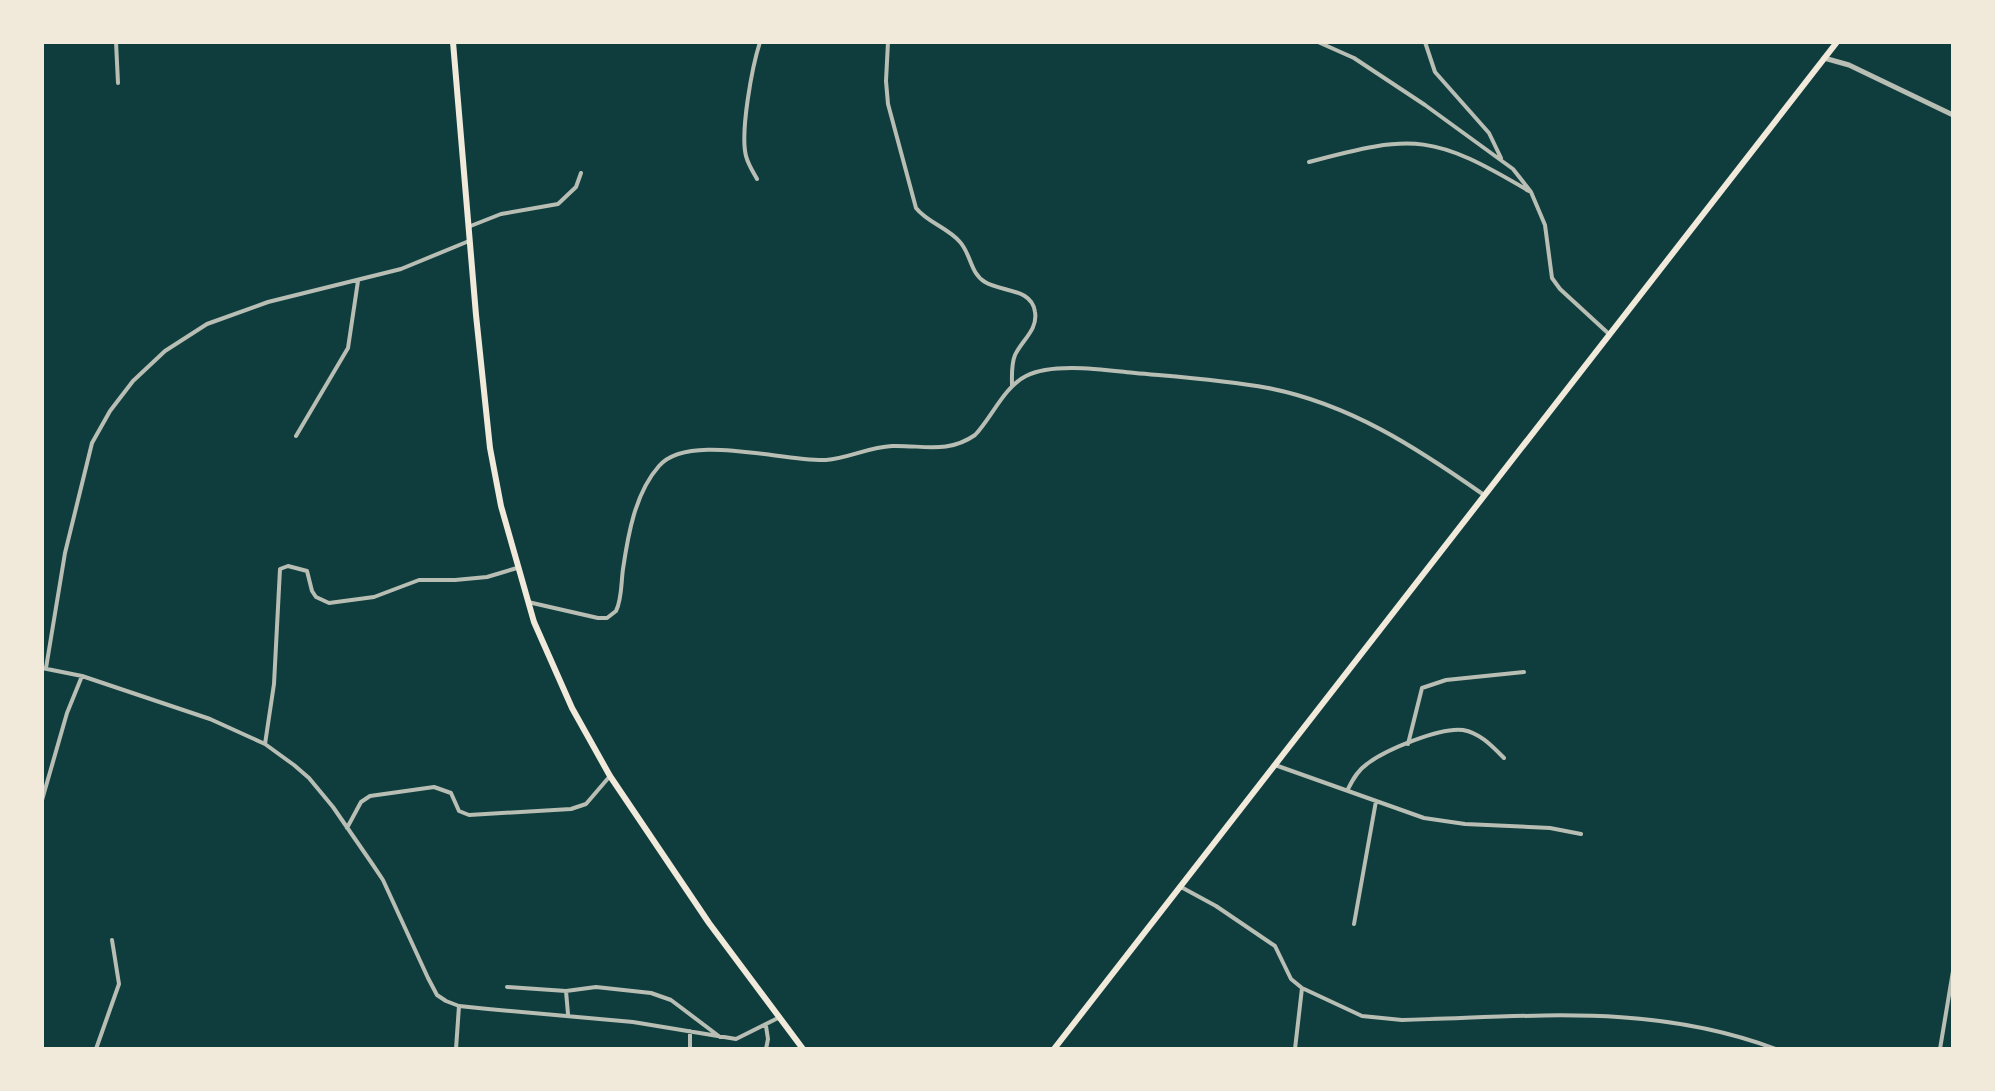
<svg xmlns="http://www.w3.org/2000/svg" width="1995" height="1091" font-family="Helvetica,sans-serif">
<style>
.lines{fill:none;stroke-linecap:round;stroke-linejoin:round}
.minor{stroke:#b8beb3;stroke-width:4}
.tertiary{stroke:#b8beb3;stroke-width:5}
.primary{stroke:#f1e9da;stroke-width:6}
.trunk{stroke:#f1e9da;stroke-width:6}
</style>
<rect width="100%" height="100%" fill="#0f3d3e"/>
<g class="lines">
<path class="minor" d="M116,42L118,83
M888,42L886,81L888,104L916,208C928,223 947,227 960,242C971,254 970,273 985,282C1001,292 1032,288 1035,312C1038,330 1022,340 1015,355C1011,365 1012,375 1012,386
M1318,42L1354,58L1425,105L1513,169L1531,192L1545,225L1552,278L1560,289L1609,334
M1425,42L1435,72L1489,133L1501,158
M1309,162C1416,133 1434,135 1529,191
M757,179C753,172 748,164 746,156C740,132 752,67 760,42
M468,227L501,214L558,204L576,187L581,173
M296,436L348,348L358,281
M528,602L598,618H607L616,611C622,599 621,583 623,569C628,535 635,493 659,466C688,432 784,462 826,460C849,458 869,447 892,446C923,445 948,454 975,435C992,417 1004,387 1026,376C1053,362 1105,370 1135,373C1179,377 1224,380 1268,388C1350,404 1417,448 1484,495
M42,668L82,676L210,719L265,744L294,765L309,778L333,807L373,865L383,880L428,978L437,995L446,1001L459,1006L488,1009L633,1022L736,1039L780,1017
M46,668L65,553L92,443L110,411L133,381L165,351L207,324L268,302L401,269L469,241
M265,744L274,684L280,569L288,566L307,571L312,591L316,597L329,603L374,597L419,580H455L487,577L517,568
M1408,744L1422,688L1446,680L1524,672
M1275,765L1424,818L1465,824L1550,828L1581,834
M1348,789C1353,779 1358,770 1367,764C1385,750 1440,727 1463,730C1480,733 1492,746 1504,758
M42,800L67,713L82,676
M347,828L361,802L370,796L434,787L451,793L459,811L469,815L571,809L586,804L610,776
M1181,887L1216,906L1275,946L1291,979L1302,988L1362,1016L1402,1020C1532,1017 1650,1002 1776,1049
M1354,924L1376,801
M507,987L566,991L596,987L651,993L671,1000L720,1037
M566,991L568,1014
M96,1049L119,984L112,940
M456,1049L459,1006
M690,1049V1031
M766,1049L768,1039L766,1026
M1295,1049L1302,988
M1940,1049L1953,971"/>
<path class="tertiary" d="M1824,58L1849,65L1953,115"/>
<path class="primary" d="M453,42L476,315L490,448L501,506L534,622L572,708L610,776L709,923L803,1049"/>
<path class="trunk" d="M1054,1049L1837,42"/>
</g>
<rect width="1995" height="1091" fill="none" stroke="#f1e9da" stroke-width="88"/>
</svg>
